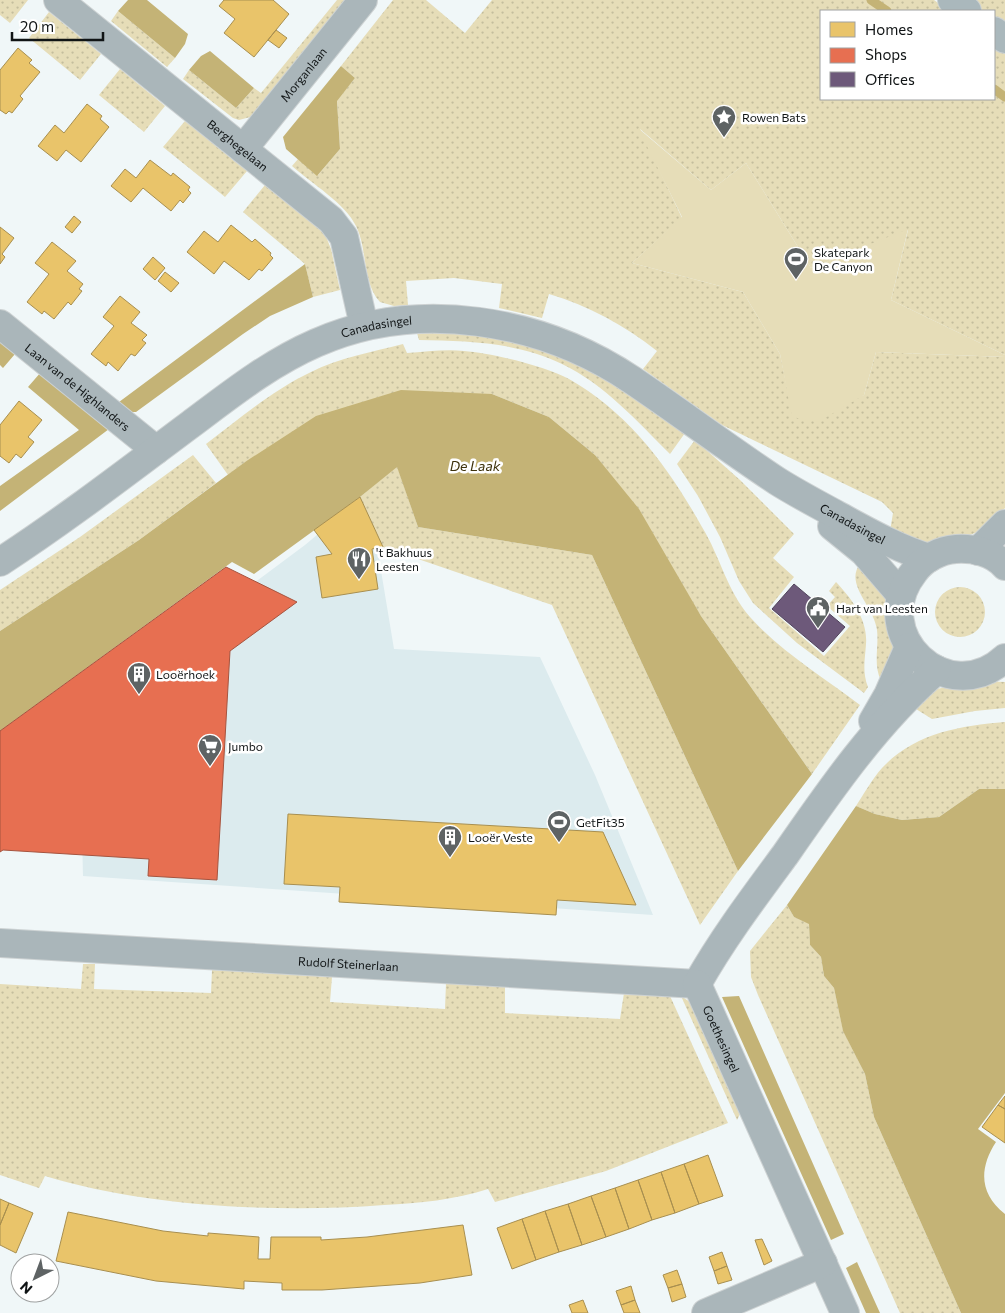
<svg xmlns="http://www.w3.org/2000/svg" width="1005" height="1313" font-family="Commissioner,sans-serif">
<style>
.built{fill:#dcebee}
.grass{fill:url(#grass-dots)}
.pitch{fill:#e6ddb8}
.water{fill:#c4b376}
.homes{fill:#e9c46a;stroke:#a88f50}
.shops{fill:#e76f51;stroke:#a6543f}
.offices{fill:#6d597a;stroke:#51445c}
.lines{fill:none;stroke-linecap:round;stroke-linejoin:round}
.stream{stroke:#c4b376;stroke-width:9}
.street-casing{stroke:#cdd2d3;stroke-width:30}
.primary-casing{stroke:#cdd2d3;stroke-width:30}
.street{stroke:#aab6ba;stroke-width:28}
.primary{stroke:#aab8bc;stroke-width:28}
.labels{text-anchor:middle;dominant-baseline:central;stroke-width:5;stroke-linejoin:round;paint-order:stroke}
.street-label{font-size:12px;fill:#101415;stroke:#fff}
.poi-label{font-size:12px;fill:#101415;stroke:#fff;text-anchor:start}
.water-label{font-size:14px;font-style:italic;fill:#3e320c;stroke:#fff}
</style>
<defs>
<pattern id="grass-dots" width="8" height="8" patternUnits="userSpaceOnUse" patternTransform="scale(1.25)"><rect width="8" height="8" fill="#e6ddb8"/><path d="M2 2h.1M6 6h.1" fill="none" stroke="#c4bd9d" stroke-width="1.8" stroke-linecap="round"/></pattern>
</defs>
<rect width="100%" height="100%" fill="#f0f7f8"/>
<path class="built" d="M368,492L394,649L540,657L595,775L653,915L83,876L80,754L250,586L305,545Z"/>
<path class="grass" d="M0,0H28L10,23L0,15Z
M337,0H347L254,116L239,120L233,118L183,79L189,70L236,108L254,88L261,93Z
M393,0H426L465,33L492,0H934L949,11H821V99H994V44L1005,52V355L891,300L908,230L811,268L746,163L711,190L640,129L682,218L632,263L743,292L780,354L793,417L864,395L876,352L1005,357V508L988,528L954,541L919,544L890,531L893,513L882,502L722,425L643,369L657,351C624,325 589,306 549,294L542,318L499,308L502,284L454,278L406,281L408,305L394,306L380,302C362,283 368,250 356,226C346,204 311,183 292,166L298,159L318,175L340,149L337,100L355,78L341,66Z
M968,0H1005V27L994,19V11H984Z
M118,11L175,58L167,67L111,21Z
M49,12L101,54L80,80L29,38Z
M120,69L165,106L144,132L99,95Z
M185,121L247,171L225,197L163,147Z
M265,185L325,234L331,249L340,290L313,297L305,264L243,212Z
M455,332L520,339L602,375L685,433L670,454C637,421 604,384 562,364C517,342 467,341 419,340L417,333Z
M403,344L407,353C425,352 445,349 464,351C491,353 546,366 569,379C629,413 669,468 702,527C720,556 727,591 750,617C779,650 824,678 860,705L812,774L701,616L595,455L549,417L492,394L245,462L228,475L206,444C239,419 273,390 311,372C339,358 372,352 403,344Z
M695,440L740,480L794,534L773,558L794,577L769,608L824,656L850,626L827,606L835,597L829,591L836,582C852,599 868,620 866,644C865,659 862,672 868,687L864,693L797,643L753,603L739,581L720,537L698,496L677,464Z
M193,455L216,483L139,540L0,631V590L80,537Z
M397,466L418,527L592,555L738,871L700,925L552,605L383,547L360,497Z
M861,563L889,601L894,646L891,664L881,680C873,665 879,647 877,630C874,606 843,583 861,563Z
M935 612a25 25 0 1 1 50 0a25 25 0 1 1-50 0Z
M982,681L1005,682V708L975,711L932,719L916,709L936,689Z
M1005,722V789H979L939,817L902,820L875,814L856,806C864,794 872,779 882,768C915,733 959,726 1005,722Z
M787,905L794,917L809,923L810,945L821,957L824,976L834,988L843,1030L865,1074L874,1117L961,1313H900L758,995L751,977L750,951Z
M83,964H95L94,989L211,993L212,970L332,977L330,1002L445,1009L446,983L505,985V1013L620,1019L624,993L670,996L728,1123L606,1171L495,1202L488,1189C455,1200 419,1203 384,1205C278,1213 146,1207 45,1176L39,1188L0,1175V984L81,989Z
M681,996L696,1006L742,1110L737,1120Z"/>
<path class="pitch" d="M638,128L711,190L746,163L811,268L908,229L891,300L1005,355V357L876,352L864,395L818,422L792,417L780,354L743,292L632,263L682,217Z"/>
<path class="water" d="M128,0H147L188,34L185,44L175,58L118,11Z
M210,51L254,88L236,108L189,70L201,56Z
M341,66L355,78L337,101L340,149L317,176L286,149L283,137Z
M305,264L313,297L270,316L243,334L136,412H131L119,402Z
M0,342L15,354L3,368L0,365Z
M41,372L109,429L0,511V486L79,430L28,387Z
M401,390L492,394L549,417L595,455L639,509L701,616L812,774L738,871L592,555L418,527L397,467L360,497L254,574L232,562L0,731V631L139,540L245,462L316,416Z
M979,789H1005V1093L978,1129L996,1142C979,1168 979,1194 1005,1214V1313H961L874,1117L865,1074L843,1031L834,988L824,976L821,957L810,945L809,924L794,917L787,905L856,806L875,814L902,820L939,817Z
M739,996L844,1234L831,1240L722,997Z
M857,1262L880,1313H866L846,1268Z"/>
<path class="homes" d="M224,0H273L289,14L254,57L224,33L235,19L219,6Z
M276,30L287,38L279,48L268,40Z
M18,48L32,60L29,63L40,72L20,96L23,99L12,113L9,111L6,114L0,110V70Z
M87,104L102,116L100,119L109,127L81,162L66,150L57,161L38,146L55,125L64,133Z
M150,160L171,176L173,173L190,187L188,190L191,193L183,203L180,200L171,211L143,188L131,202L111,186L125,169L136,178Z
M74,216L81,222L72,233L65,227Z
M231,225L252,242L255,239L271,253L270,255L273,258L262,271L259,269L249,280L224,261L214,274L187,252L204,231L218,242Z
M0,227L14,238L2,254L5,257L0,264Z
M52,242L76,261L67,271L83,284L79,289L82,291L71,305L68,302L54,319L44,311L42,314L27,302L49,274L35,263Z
M153,257L165,268L155,280L143,269Z
M165,272L179,283L171,292L158,281Z
M120,296L140,312L131,323L147,335L142,340L146,343L135,356L131,354L118,371L108,362L106,366L91,354L114,326L103,317Z
M19,401L42,420L28,437L34,442L21,458L16,454L9,463L0,456V425Z
M360,497L383,547L372,549L378,589L322,598L316,557L332,554L314,530Z
M288,814L603,832L636,905L557,900L556,915L339,902L340,887L284,884Z
M1005,1096V1109L998,1105Z
M998,1105L1005,1109V1143L982,1127Z
M708,1155L723,1196L699,1204L684,1164Z
M684,1164L699,1204L675,1213L661,1172Z
M661,1172L675,1213L652,1220L638,1180Z
M638,1180L652,1220L629,1229L615,1188Z
M615,1188L629,1229L606,1237L591,1196Z
M591,1196L606,1237L582,1245L568,1204Z
M0,1199L9,1203L0,1225Z
M9,1203L33,1213L16,1253L0,1245V1225Z
M568,1204L582,1245L559,1252L545,1211Z
M545,1211L559,1252L536,1260L522,1219Z
M68,1212L163,1231L208,1236V1233L259,1237L258,1259H270L271,1237H321V1240L367,1237L463,1225L472,1275L420,1283L322,1290H282V1283L244,1281V1289L156,1281L56,1261Z
M522,1219L536,1260L512,1269L497,1228Z
M762,1239L772,1261L764,1265L755,1240Z
M722,1252L727,1266L714,1271L709,1257Z
M727,1266L732,1280L718,1284L714,1271Z
M677,1270L682,1284L668,1288L663,1275Z
M682,1284L686,1297L672,1302L668,1288Z
M631,1286L635,1300L621,1305L616,1291Z
M583,1300L588,1313H572L569,1305Z
M635,1300L640,1313H624L621,1305Z"/>
<path class="shops" d="M226,567L297,602L230,651L217,880L148,876L149,859L3,850L0,852V731Z"/>
<path class="offices" d="M794,584L845,627L823,652L772,609Z"/>
<g class="lines">
<path class="stream" d="M871,0L887,11
M994,89L1005,97"/>
<g class="street-casing">
<g id="street">
<path id="s1" d="M58,0L331,220L344,237L364,326"/>
<path id="s2" d="M243,149L363,0"/>
<path id="s3" d="M0,324L156,450"/>
<path d="M832,526L864,552L901,595"/>
<path d="M978,551L1005,524"/>
<path id="s4" d="M0,562C66,519 128,471 191,424C231,394 270,363 316,343C418,298 541,319 632,380C681,413 727,448 777,481C796,493 817,504 837,515C867,531 896,548 929,558"/>
<path d="M1005,566C993,552 973,548 956,549C940,550 923,559 914,572C865,634 948,711 1005,658"/>
<path d="M873,721L888,695L909,647"/>
<path id="s5" d="M0,943L697,984"/>
<path d="M697,984C723,938 754,897 785,855C830,790 877,722 937,670"/>
<path id="s6" d="M697,984L845,1313"/>
<path d="M706,1313L823,1263"/>
</g>
</g>
<g class="primary-casing">
<path id="primary" d="M952,0L967,11
M994,31L1005,39"/>
</g>
<use href="#street" class="street"/>
<use href="#primary" class="primary"/>
</g>
<defs>
<g id="sight-pin" transform="scale(1.25)"><path d="M0 17L-7.5 6A9.5 9.5 0 1 1 7.5 6Z" fill="#5e6364" stroke="#fff"/><path d="M0-6L1.8-2.2L6-1.7L2.9 1.2L3.7 5.4L0 3.3L-3.7 5.4L-2.9 1.2L-6-1.7L-1.8-2.2Z" fill="#fff"/></g>
<g id="stadium-pin" transform="scale(1.25)"><path d="M0 17L-7.5 6A9.5 9.5 0 1 1 7.5 6Z" fill="#5e6364" stroke="#fff"/><path d="M0-5a6.5 5 0 1 0 0 10a6.5 5 0 1 0 0-10ZM-3.5-1.8h7v3.6h-7Z" fill="#fff"/></g>
<g id="restaurant-pin" transform="scale(1.25)"><path d="M0 17L-7.5 6A9.5 9.5 0 1 1 7.5 6Z" fill="#5e6364" stroke="#fff"/><path d="M-5-6h1v4h1v-4h1v4h1v-4h1v5L-1.5 .5V6h-2V.5L-5-1ZM5-6V6H3V1.5H1.5Q1.5-4 5-6Z" fill="#fff"/></g>
<g id="civic-pin" transform="scale(1.25)"><path d="M0 17L-7.5 6A9.5 9.5 0 1 1 7.5 6Z" fill="#5e6364" stroke="#fff"/><path d="M-.6-6.5H3V-4.5H.6V-3L4-1V1h2V6H-6V1h2V-1L-.6-3ZM-1.2 2.5V6h2.4V2.5Z" fill="#fff"/></g>
<g id="building-pin" transform="scale(1.25)"><path d="M0 17L-7.5 6A9.5 9.5 0 1 1 7.5 6Z" fill="#5e6364" stroke="#fff"/><path d="M-4-6H4V6H1V3H-1V6H-4ZM-2.5-4.3h1.7v1.8h-1.7ZM.8-4.3h1.7v1.8H.8ZM-2.5-1h1.7V.8h-1.7ZM.8-1h1.7V.8H.8Z" fill="#fff"/></g>
<g id="supermarket-pin" transform="scale(1.25)"><path d="M0 17L-7.5 6A9.5 9.5 0 1 1 7.5 6Z" fill="#5e6364" stroke="#fff"/><path d="M-6-5.5h2.5l.6 2H6L4.5 2H-2.5L-4.4-4H-6ZM-1.5 3.2a1.3 1.3 0 1 0 .1 0ZM3 3.2a1.3 1.3 0 1 0 .1 0Z" fill="#fff"/></g>
</defs>
<g fill-rule="evenodd">
<use href="#sight-pin" x="724" y="117"/>
<use href="#stadium-pin" x="796" y="259"/>
<use href="#restaurant-pin" x="359" y="559"/>
<use href="#civic-pin" x="818" y="608"/>
<use href="#building-pin" x="139" y="674"/>
<use href="#supermarket-pin" x="210" y="746"/>
<use href="#stadium-pin" x="559" y="822"/>
<use href="#building-pin" x="450" y="837"/>
</g>
<g class="labels">
<g class="street-label">
<text stroke="none"><textPath href="#s2" startOffset="96">Morganlaan</textPath></text>
<text stroke="none"><textPath href="#s1" startOffset="231">Berghegelaan</textPath></text>
<text stroke="none"><textPath href="#s4" startOffset="448">Canadasingel</textPath></text>
<text stroke="none"><textPath href="#s3" startOffset="100">Laan van de Highlanders</textPath></text>
<text stroke="none"><textPath href="#s4" startOffset="980">Canadasingel</textPath></text>
<text stroke="none"><textPath href="#s5" startOffset="349">Rudolf Steinerlaan</textPath></text>
<text stroke="none"><textPath href="#s6" startOffset="60">Goethesingel</textPath></text>
</g>
<g class="poi-label">
<text x="742" y="117">Rowen Bats</text>
<text x="814" y="252">Skatepark<tspan x="814" dy="14">De Canyon</tspan></text>
<text x="376" y="552">'t Bakhuus<tspan x="376" dy="14">Leesten</tspan></text>
<text x="836" y="608">Hart van Leesten</text>
<text x="156" y="674">Looërhoek</text>
<text x="228" y="746">Jumbo</text>
<text x="576" y="822">GetFit35</text>
<text x="468" y="837">Looër Veste</text>
</g>
<g class="water-label">
<text x="475" y="465">De Laak</text>
</g>
</g>
<rect x="820" y="10" width="175" height="90" fill="#ffffff" stroke="#9fa1a1"/>
<rect x="830" y="22" width="25" height="15" fill="#e9c46a" stroke="#9fa1a1"/>
<text x="865" y="35" font-size="15" fill="#101415">Homes</text>
<rect x="830" y="48" width="25" height="15" fill="#e76f51" stroke="#9fa1a1"/>
<text x="865" y="60" font-size="15" fill="#101415">Shops</text>
<rect x="830" y="72" width="25" height="15" fill="#6d597a" stroke="#9fa1a1"/>
<text x="865" y="85" font-size="15" fill="#101415">Offices</text>
<g transform="translate(35 1278) rotate(222)"><circle r="24" fill="#ffffff" stroke="#9fa1a1"/>
<path d="M0-4L9 19L0 12L-9 19Z" fill="#5e6364"/>
<text y="-8" font-size="14" font-weight="bold" text-anchor="middle" fill="#101415">N</text>
</g>
<path d="M12 32v8h91v-8" fill="none" stroke="#101415" stroke-width="2.5"/>
<text x="20" y="32" font-size="15" fill="#101415" stroke="#ffffff" stroke-width="4" paint-order="stroke">20 m</text>
</svg>
